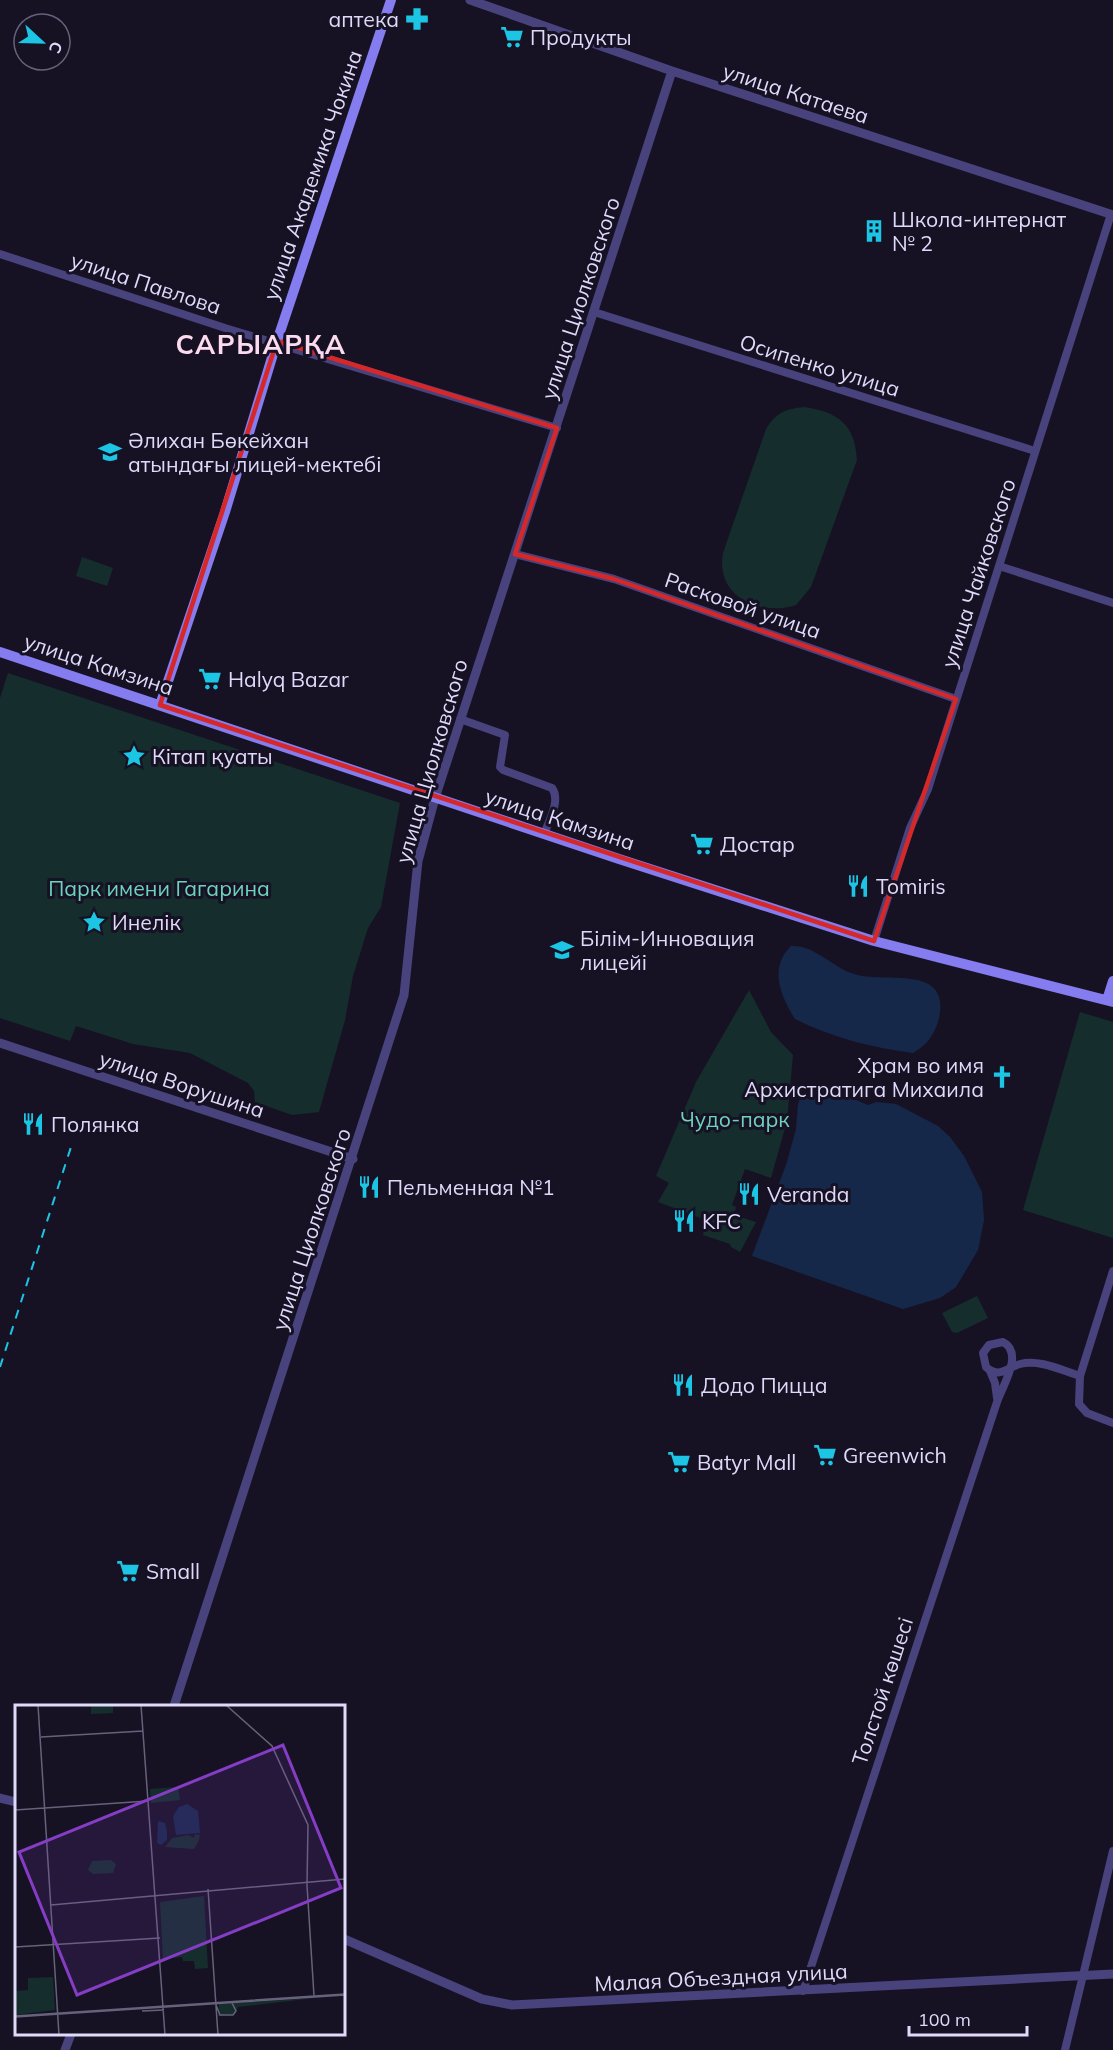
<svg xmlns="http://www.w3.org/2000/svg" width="1113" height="2050" font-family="Mulish,sans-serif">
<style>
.green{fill:#152d2d}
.water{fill:#162849}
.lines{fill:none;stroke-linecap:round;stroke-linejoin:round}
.minor{stroke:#48427d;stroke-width:8}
.tertiary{stroke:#48427d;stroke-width:9}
.secondary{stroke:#847cef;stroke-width:10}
.rail{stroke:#1cc5e3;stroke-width:2;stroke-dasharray:9 8;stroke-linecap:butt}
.marked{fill:none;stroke:#d62828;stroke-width:4.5;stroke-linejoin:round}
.labels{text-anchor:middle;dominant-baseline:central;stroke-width:6;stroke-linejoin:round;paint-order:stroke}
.poi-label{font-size:21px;fill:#dfd9fa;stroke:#161224;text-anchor:start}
.street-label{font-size:21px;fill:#dfd9fa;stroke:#161224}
.park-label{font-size:21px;fill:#6dd2be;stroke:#161224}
.district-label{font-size:27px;font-weight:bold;letter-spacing:1.5px;fill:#fbdbed;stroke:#161224}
.inset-road{fill:none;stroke:#66627a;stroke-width:1.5}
.view{fill:#853dc5;fill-opacity:0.15;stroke:#853dc5;stroke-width:3}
.inset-edge{fill:none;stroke:#dfd9fa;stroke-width:3}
</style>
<rect width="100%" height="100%" fill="#161224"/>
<path class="green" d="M804,407C838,412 855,424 857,460L811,587L796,605C759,617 715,596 723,553L766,429C776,413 785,409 804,407Z
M82,557L113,568L107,586L76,576Z
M8,673L400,803L381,907L368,928L353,976L345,1020L319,1112L292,1115L255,1102L254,1091L248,1083L190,1053L133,1044L76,1026L70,1041L0,1018V698Z
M749,990L771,1032L793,1055L787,1121L771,1178L745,1169L732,1205L736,1207L734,1215L756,1222L740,1252L731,1247L730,1244L703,1235L704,1230L701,1229L703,1219L658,1202L669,1183L656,1176L696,1082Z
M1080,1012L1113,1022V1238L1023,1210Z
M977,1296L988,1318L957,1333L952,1332L942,1313Z"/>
<path class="water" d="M791,946C813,944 834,968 854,974C884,984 951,963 939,1018C935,1034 927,1045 913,1053C872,1048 831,1037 795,1019C780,995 769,968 791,946Z
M818,1088H828L868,1105L877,1102L896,1104L938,1126L950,1137L964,1156L982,1192L984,1220L978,1250L956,1287L940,1298L903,1309L752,1256L787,1162L796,1129L798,1104L801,1096Z"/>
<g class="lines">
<path class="minor" d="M0,254L225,328L557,428
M594,312L1035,451
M515,554L614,579L956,699
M999,566L1113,603
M460,719L505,735L500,767L503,770L552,788C561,800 549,821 544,834
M874,941L910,828L928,789L1111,214
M1113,1271L1080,1376L1079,1404L1087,1413L1113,1423
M990,1371L995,1383L997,1398
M803,1991L997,1402C1003,1385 1024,1353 1003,1342L989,1345L983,1353L986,1367C999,1379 1006,1368 1020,1364C1039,1359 1061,1370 1080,1376
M1065,2050L1113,1851"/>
<path class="tertiary" d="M470,0L672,71L1113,215
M0,1043L353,1159
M174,1706L404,995L418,861L435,798L672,71
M0,1798L16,1802
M344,1939L482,1999L512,2005L1113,1974
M65,2050L71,2034"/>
<path class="secondary" d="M0,652L619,859L874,941L1113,1002
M160,705L225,512L277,341L391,0
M1107,1000L1113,981"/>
<path class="rail" d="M0,1367L71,1147"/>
</g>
<path class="marked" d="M277,341L557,428L515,554L614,579L956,699L874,941L160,705Z"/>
<defs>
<g id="pharmacy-bare" transform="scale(1.8)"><path d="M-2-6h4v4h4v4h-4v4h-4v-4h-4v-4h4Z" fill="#1cc5e3" stroke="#161224" stroke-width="2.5" paint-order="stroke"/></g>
<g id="supermarket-bare" transform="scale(1.8)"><path d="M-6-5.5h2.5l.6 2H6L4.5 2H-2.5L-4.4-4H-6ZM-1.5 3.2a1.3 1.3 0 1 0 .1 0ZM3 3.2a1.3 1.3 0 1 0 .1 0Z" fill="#1cc5e3" stroke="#161224" stroke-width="2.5" paint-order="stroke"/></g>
<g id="building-bare" transform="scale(1.8)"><path d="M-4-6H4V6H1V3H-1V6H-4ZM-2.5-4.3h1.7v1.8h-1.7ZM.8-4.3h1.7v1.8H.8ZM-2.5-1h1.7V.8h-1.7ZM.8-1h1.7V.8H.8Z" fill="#1cc5e3" stroke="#161224" stroke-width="2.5" paint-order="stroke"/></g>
<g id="school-bare" transform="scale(1.8)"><path d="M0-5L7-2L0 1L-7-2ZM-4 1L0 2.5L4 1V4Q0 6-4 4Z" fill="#1cc5e3" stroke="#161224" stroke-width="2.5" paint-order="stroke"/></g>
<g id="sight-bare" transform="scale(1.8)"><path d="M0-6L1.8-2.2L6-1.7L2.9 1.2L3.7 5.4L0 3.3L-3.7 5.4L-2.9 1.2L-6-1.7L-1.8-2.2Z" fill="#1cc5e3" stroke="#161224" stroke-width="2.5" paint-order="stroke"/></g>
<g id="restaurant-bare" transform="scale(1.8)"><path d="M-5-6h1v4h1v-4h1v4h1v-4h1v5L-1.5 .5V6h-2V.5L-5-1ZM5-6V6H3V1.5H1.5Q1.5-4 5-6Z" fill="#1cc5e3" stroke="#161224" stroke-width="2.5" paint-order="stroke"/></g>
<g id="church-bare" transform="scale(1.8)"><path d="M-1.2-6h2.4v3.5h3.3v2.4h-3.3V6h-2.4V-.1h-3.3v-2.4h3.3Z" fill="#1cc5e3" stroke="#161224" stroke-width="2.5" paint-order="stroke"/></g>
</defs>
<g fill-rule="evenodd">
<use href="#pharmacy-bare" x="417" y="19"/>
<use href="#supermarket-bare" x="512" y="37"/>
<use href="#building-bare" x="874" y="231"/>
<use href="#school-bare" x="110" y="452"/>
<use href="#supermarket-bare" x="210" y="679"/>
<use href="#sight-bare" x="134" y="756"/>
<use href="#supermarket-bare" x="702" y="844"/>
<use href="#restaurant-bare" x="858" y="886"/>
<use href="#sight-bare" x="94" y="922"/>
<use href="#school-bare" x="562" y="950"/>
<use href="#church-bare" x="1002" y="1077"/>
<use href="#restaurant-bare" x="33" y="1124"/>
<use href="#restaurant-bare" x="369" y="1187"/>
<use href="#restaurant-bare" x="749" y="1194"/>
<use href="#restaurant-bare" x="684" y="1221"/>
<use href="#restaurant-bare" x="683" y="1385"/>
<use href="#supermarket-bare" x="825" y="1455"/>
<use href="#supermarket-bare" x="679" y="1462"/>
<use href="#supermarket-bare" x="128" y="1571"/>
</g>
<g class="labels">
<g class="poi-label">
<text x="399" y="19" text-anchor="end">аптека</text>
<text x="530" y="37">Продукты</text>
<text x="892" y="219">Школа-интернат<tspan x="892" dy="24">№ 2</tspan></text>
<text x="128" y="440">Әлихан Бөкейхан<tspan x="128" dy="24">атындағы лицей-мектебі</tspan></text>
<text x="228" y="679">Halyq Bazar</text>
<text x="152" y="756">Кітап қуаты</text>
<text x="720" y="844">Достар</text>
<text x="876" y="886">Tomiris</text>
<text x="112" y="922">Инелік</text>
<text x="580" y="938">Білім-Инновация<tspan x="580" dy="24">лицейі</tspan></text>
<text x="984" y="1065" text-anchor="end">Храм во имя<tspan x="984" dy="24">Архистратига Михаила</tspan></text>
<text x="51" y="1124">Полянка</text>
<text x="387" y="1187">Пельменная №1</text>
<text x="767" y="1194">Veranda</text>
<text x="702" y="1221">KFC</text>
<text x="701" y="1385">Додо Пицца</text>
<text x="843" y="1455">Greenwich</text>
<text x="697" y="1462">Batyr Mall</text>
<text x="146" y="1571">Small</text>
</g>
<g class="street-label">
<text transform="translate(796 93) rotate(18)">улица Катаева</text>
<text transform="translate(312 175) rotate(-71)">улица Академика Чокина</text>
<text transform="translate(146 283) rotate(18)">улица Павлова</text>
<text transform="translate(580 298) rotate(-72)">улица Циолковского</text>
<text transform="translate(820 365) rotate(17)">Осипенко улица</text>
<text transform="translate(978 573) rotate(-72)">улица Чайковского</text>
<text transform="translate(743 605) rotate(19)">Расковой улица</text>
<text transform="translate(99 664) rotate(18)">улица Камзина</text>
<text transform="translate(431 761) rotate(-74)">улица Циолковского</text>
<text transform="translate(560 819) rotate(18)">улица Камзина</text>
<text transform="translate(182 1084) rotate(18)">улица Ворушина</text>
<text transform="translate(311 1229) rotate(-72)">улица Циолковского</text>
<text transform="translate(882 1691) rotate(-72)">Толстой көшесі</text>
<text transform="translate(721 1977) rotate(-3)">Малая Объездная улица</text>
</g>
<g class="park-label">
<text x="159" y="888">Парк имени Гагарина</text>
<text x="735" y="1119">Чудо-парк</text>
</g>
<g class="district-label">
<text x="261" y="344">САРЫАРҚА</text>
</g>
</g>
<g transform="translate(15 1705)">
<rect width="330" height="330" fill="#161224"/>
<path d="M76,0H98V8L76,9ZM163,82L165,95L136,98L135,84ZM180,129L185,130L184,135L179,144L150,142L157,133L174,130L179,133ZM96,155L101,159L98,168L78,169L73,165L77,156ZM189,191L193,263L180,264L179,256H168L167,252L148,254L145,197ZM38,272L40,305L0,310V286L13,285V273ZM300,293L223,302L220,309L203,311L204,299Z" fill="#152d2d"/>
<path d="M172,99L183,106L185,128L161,130L158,111L164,102ZM143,116L150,118L152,126V135L146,140L142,138Z" fill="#162849"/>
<path class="inset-road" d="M23,0L44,330M126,0L150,330M211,0L257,41L293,120L292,180L299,291M26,32L128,26M0,105L133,96M193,184L203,330M36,200L330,174M0,242L145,233M201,300L205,310H218L221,306L217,298M127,306L149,305M0,311L330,289M0,312L330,290"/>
<path class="view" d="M268,40L326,183L62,290L4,147Z"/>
<rect width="330" height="330" class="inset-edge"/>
</g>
<g transform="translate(42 42) rotate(112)"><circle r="28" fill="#161224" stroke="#66627a" stroke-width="1.5"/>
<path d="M0-4.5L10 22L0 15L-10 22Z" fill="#1cc5e3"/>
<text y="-9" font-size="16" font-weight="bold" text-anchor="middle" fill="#dfd9fa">С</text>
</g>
<path d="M909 2026v9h118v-9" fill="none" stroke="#dfd9fa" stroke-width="3"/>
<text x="918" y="2026" font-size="18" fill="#dfd9fa" stroke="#161224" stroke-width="4.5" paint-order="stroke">100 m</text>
</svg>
